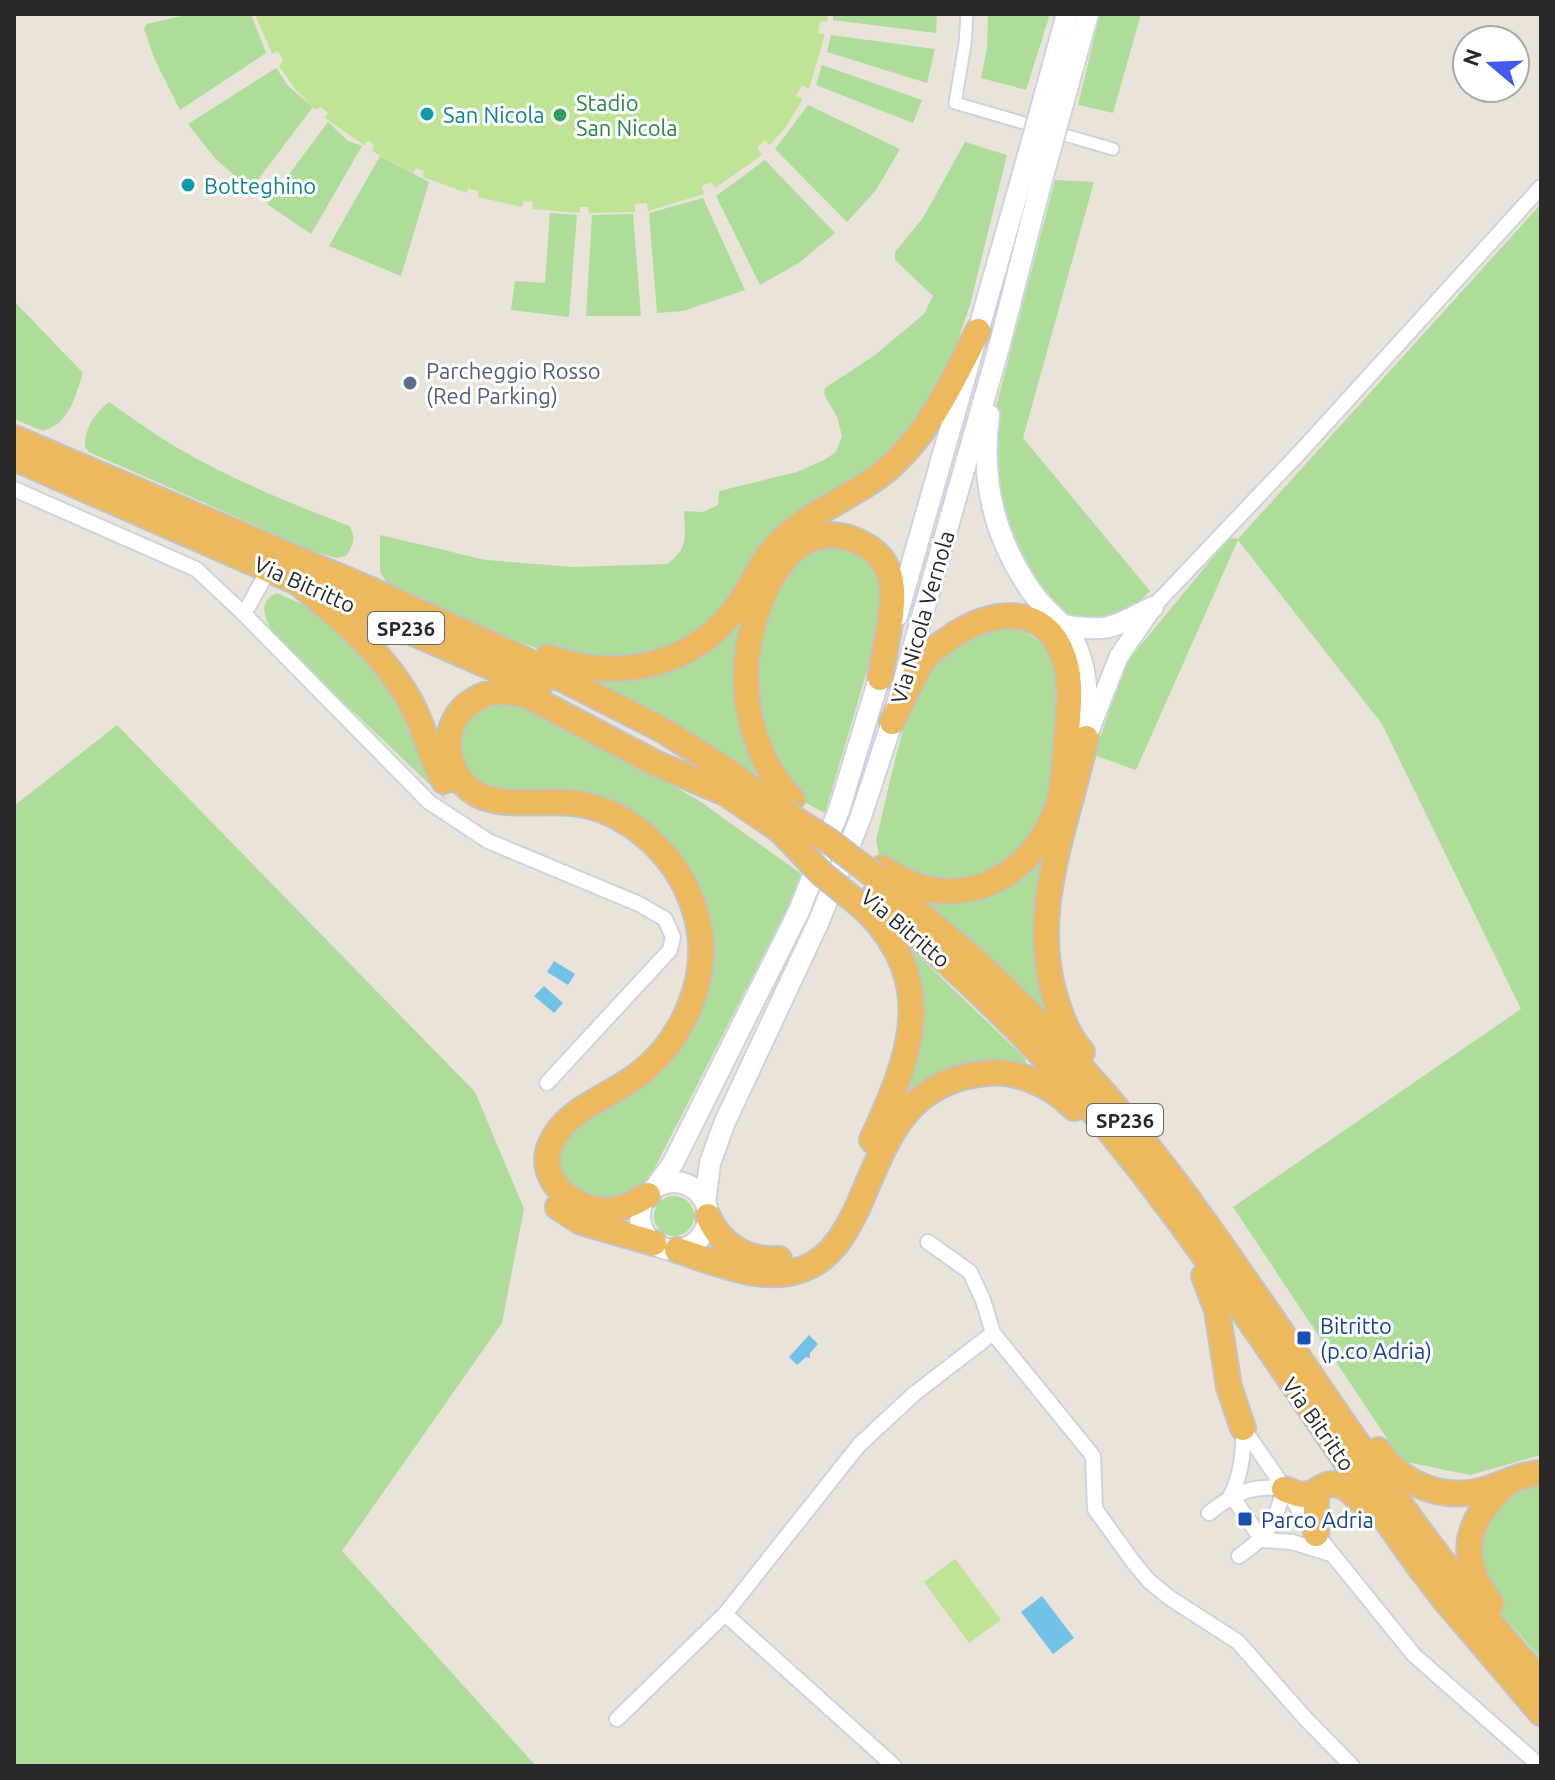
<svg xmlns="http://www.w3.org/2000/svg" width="1555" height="1780" font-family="Ubuntu,sans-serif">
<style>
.green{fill:#addd99}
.pitch{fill:#bfe495}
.water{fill:#72c1e6}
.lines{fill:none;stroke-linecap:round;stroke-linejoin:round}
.pedestrian-casing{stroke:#cfd2e0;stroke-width:15}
.minor-casing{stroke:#cfd2e0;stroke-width:18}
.tertiary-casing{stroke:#cfd2e0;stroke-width:22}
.secondary-casing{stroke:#cfd2e0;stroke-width:24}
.trunk-casing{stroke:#c3c3c3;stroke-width:28}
.pedestrian{stroke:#fff;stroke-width:11}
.minor{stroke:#fff;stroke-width:14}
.tertiary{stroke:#fff;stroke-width:18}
.secondary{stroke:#fff;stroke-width:20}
.trunk{stroke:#edb95e;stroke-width:24}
.secondary-bridge-casing{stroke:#cfd2e0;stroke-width:24;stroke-linecap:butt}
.trunk-bridge-casing{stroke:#c3c3c3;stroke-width:28;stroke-linecap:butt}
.secondary-bridge{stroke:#fff;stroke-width:20}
.trunk-bridge{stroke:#edb95e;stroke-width:24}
.culture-dot{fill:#0f9aa8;stroke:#fff;stroke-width:3}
.leisure-dot{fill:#2e9e5b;stroke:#fff;stroke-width:3}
.service-dot{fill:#5c6f8a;stroke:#fff;stroke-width:3}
.transit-dot{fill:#1a4fb4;stroke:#fff;stroke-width:3}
.labels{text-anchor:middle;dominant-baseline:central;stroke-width:6;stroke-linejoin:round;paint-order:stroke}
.shield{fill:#fff;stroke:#686868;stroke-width:2}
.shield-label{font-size:20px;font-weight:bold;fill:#282828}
.leisure-label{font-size:22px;fill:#27864d;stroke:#fff;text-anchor:start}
.culture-label{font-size:22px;fill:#0d838f;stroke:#fff;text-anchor:start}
.service-label{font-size:22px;fill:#4e5e75;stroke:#fff;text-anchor:start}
.street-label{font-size:22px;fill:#282828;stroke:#fff}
.transit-label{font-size:22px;fill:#164399;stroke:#fff;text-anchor:start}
</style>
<rect width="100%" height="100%" fill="#e9e3da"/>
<path class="green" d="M191,14H251L266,53L180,110L155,60L144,29L147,24Z
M937,14L936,33L833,20V15H828Z
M988,14H1050L1026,90L981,78L987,49Z
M1100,14H1141L1113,113L1078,105Z
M831,35L935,49L927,83L827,52Z
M822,65L922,100L913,123L816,85Z
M276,68L289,87L313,107L250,190L214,157L188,124Z
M808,105L900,149L876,190L847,222L775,149Z
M328,122L348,141L362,146L311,234L267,204Z
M965,142L1007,155L970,305L952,357L930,394L932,402L869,472L667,660L557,655L498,635L392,591L380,572V535L486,560L573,567L667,564C689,549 685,536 684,511L703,512L718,505L719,491L797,472L824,460L836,452L842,436L837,417L824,394L825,388L875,355L924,314L933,296L895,260V252L923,218Z
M380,156L429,182L401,276L329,246Z
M765,160L835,233L799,263L760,285L716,196Z
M1055,180L1094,182L1023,438L1150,591L1131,610L1110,621L1076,620L1062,613L1021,567L998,512L994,415Z
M703,198L745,290L683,311L657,313L649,213Z
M1541,204V1455L1470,1475L1402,1461L1233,1207L1521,1009L1382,724L1238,540L1136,770L1094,755L1126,663L1229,538L1238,539Z
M550,213L577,215L569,317L511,310L515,281L545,283Z
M633,214L641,316H586L592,215Z
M14,301L83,373C75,397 70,423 43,431L14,419Z
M109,402C131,417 153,433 176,447C230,479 290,503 349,526C357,538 353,545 346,556L336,558L311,550L89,452L85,447C85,427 94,414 109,402Z
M837,542L866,558L879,574L882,620L825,813L785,792L766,746L750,660L789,554Z
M277,593L304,605L344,632L389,679L446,800L276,638C268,624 254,602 277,593Z
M740,620L739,647L765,778L737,765L590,677Z
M1002,625L1025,632L1043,644L1053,658L1060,678L1050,798L1028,848L987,877L936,881L892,864L879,855L876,840C889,791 904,696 937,660C953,643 981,635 1002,625Z
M496,696L541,709L701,802L804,876L651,1175L643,1186L620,1201L581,1195L558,1174L560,1141L656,1069L705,943L644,826L506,796L468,782C450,726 449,730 496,696Z
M117,725L475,1092L524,1209L502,1323L342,1551L536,1766H14V806Z
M1044,853L1048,854L1050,1018L916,892L949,897Z
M906,944L1025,1058L1026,1064L1021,1070L900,1107Z
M654 1216a20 20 0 1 1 40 0a20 20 0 1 1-40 0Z
M1541,1476V1659L1478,1587L1480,1511Z"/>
<path class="pitch" d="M255,14H828L827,22L820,21L818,33L825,34L809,89L802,85L796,96L803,99L785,128L770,145L765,140L757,148L762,155L715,188L711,182L702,186L704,194L648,211L647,203L635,204V212L589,213L588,207H580V213L532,209L533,202L524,201L522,207L478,197V191L468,188L467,193L423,177L424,171L416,168L413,173L372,151L374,145L368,141L364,145L325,118L328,113L321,107L316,110L296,90L279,66L283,61L278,51L272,54Z
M955,1559L1001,1620L969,1643L924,1582Z"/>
<path class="water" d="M554,961L575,974L568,985L547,972Z
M544,986L563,1003L554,1013L534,996Z
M809,1335L818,1344L810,1353V1358L806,1357L797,1365L789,1357Z
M1042,1596L1074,1638L1053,1654L1021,1612Z"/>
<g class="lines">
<g class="pedestrian-casing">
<path id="pedestrian" d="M967,14L965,44L955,103L1113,149"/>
</g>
<g class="minor-casing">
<path id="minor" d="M14,489L196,569L244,614L429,802L488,841L639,904L665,919L673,937L670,950L547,1083
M1153,607L1302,450L1541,187
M244,614L269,569
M993,1333L1093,1456L1095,1509L1134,1563L1149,1581L1170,1598L1238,1642L1305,1718L1352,1766
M1243,1428L1316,1534L1414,1655L1540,1766
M1231,1495C1241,1475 1244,1451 1243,1428
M1231,1495L1262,1540
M1209,1513C1233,1494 1252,1484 1284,1489
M1262,1540L1292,1542L1331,1554
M1239,1556C1268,1536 1275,1523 1284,1489
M617,1719L725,1614
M894,1766L725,1614L859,1445L914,1394L993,1333L983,1300L970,1272L928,1242"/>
</g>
<g class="tertiary-casing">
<path id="tertiary" d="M1089,732L1119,656L1153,607"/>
</g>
<g class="secondary-casing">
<path id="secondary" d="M1053,65L1067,14
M1072,71L1088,14
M989,415C980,480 995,541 1034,595C1049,615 1071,627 1079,653C1089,679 1087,711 1086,738
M897,616L1022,177
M1064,625C1109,633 1114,627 1153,607
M640 1216a34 34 0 1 1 68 0a34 34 0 1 1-68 0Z
M656,1187L673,1163L799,911L839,810L884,662
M705,1202L710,1163L724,1124L819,921L860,819L892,722L999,347L1041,183"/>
</g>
<g class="trunk-casing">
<path id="trunk" d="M14,438L373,591L519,657L661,729L728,771L785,813
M14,458L539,688
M296,581C339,617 382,651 410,701C424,727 430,755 444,781
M548,657C617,682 694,667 738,605C752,586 761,561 778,544C806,514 846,500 879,476C927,439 951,384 978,331
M718,788L781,831
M792,799C763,769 747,724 746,683C743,624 783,501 863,544C878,552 888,564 891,581C896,608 884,650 880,678
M882,868C892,874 902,881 914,885C978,907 1035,868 1057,808C1064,788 1064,764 1066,742C1068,715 1073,684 1064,658C1045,601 989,610 950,638C944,643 935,647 930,652C915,669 903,701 892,722
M876,877C908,904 942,931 973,959C1047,1026 1116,1103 1176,1183C1299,1348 1402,1528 1541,1681
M872,898C969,977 1059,1066 1136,1164C1236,1292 1323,1433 1418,1565L1444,1599L1541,1713
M866,910C940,984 910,1058 872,1140
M1082,1052C1068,1036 1061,1017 1055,997C1028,911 1068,823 1086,738
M648,1195C634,1203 620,1211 603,1210C572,1208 537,1179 550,1146C563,1112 601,1100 628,1082C682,1047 714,977 696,914C681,859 631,810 573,803C544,800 511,807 483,797C443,781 436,722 474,700C492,689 507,691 526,695L655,763L730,795
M558,1207L581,1222L654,1243
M708,1216C720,1245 747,1261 779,1259
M677,1250C718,1263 770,1288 812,1265C834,1253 846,1231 857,1209C886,1143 903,1081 986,1073C1018,1070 1052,1085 1074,1108
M1204,1276L1217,1310L1229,1387L1243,1428
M1378,1450C1403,1486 1445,1502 1487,1489C1505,1483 1522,1474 1541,1473
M1284,1489C1290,1491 1297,1495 1303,1495C1314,1495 1318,1488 1327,1485C1344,1480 1356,1496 1365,1507
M1316,1534V1492
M1491,1603C1455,1557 1466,1520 1507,1483"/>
</g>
<use href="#pedestrian" class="pedestrian"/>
<use href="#minor" class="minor"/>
<use href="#tertiary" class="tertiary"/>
<use href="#secondary" class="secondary"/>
<use href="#trunk" class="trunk"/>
<g class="secondary-bridge-casing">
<path id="secondary-bridge" d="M1022,177L1053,65
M1041,183L1072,71"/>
</g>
<g class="trunk-bridge-casing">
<path id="trunk-bridge" d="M785,813L829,841L876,877
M781,831L821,873L866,910"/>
</g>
<use href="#secondary-bridge" class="secondary-bridge"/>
<use href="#trunk-bridge" class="trunk-bridge"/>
</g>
<g class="culture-dot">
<circle cx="427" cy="114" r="8"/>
<circle cx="188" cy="185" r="8"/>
</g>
<circle class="leisure-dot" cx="560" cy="115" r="8"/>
<circle class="service-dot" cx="410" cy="383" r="8"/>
<g class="transit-dot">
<rect x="1296" y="1330" width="16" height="16" rx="4"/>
<rect x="1237" y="1511" width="16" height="16" rx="4"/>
</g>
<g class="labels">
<g class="shield">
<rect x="368" y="612" width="76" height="32" rx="6"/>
<rect x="1087" y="1104" width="76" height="32" rx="6"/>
</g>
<g class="shield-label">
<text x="406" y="628">SP236</text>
<text x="1125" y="1120">SP236</text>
</g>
<g class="leisure-label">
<text x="576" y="102">Stadio<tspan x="576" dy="25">San Nicola</tspan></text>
</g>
<g class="culture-label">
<text x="443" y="114">San Nicola</text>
<text x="204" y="185">Botteghino</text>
</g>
<g class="service-label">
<text x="426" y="370">Parcheggio Rosso<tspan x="426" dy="25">(Red Parking)</tspan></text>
</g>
<g class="street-label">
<text transform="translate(305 584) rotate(24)">Via Bitritto</text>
<text transform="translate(922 617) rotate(-74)">Via Nicola Vernola</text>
<text transform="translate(906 928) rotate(40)">Via Bitritto</text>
<text transform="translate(1319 1424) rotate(55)">Via Bitritto</text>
</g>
<g class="transit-label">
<text x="1320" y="1325">Bitritto<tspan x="1320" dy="25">(p.co Adria)</tspan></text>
<text x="1261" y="1519">Parco Adria</text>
</g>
</g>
<rect width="1555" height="1780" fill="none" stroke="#282828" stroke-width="32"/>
<g transform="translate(1491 64) rotate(289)"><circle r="38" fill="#ffffff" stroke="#a9a9a9" stroke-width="2"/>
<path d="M0-6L14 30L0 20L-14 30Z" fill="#435aed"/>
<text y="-12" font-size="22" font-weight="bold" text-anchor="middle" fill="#282828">N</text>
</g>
</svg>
